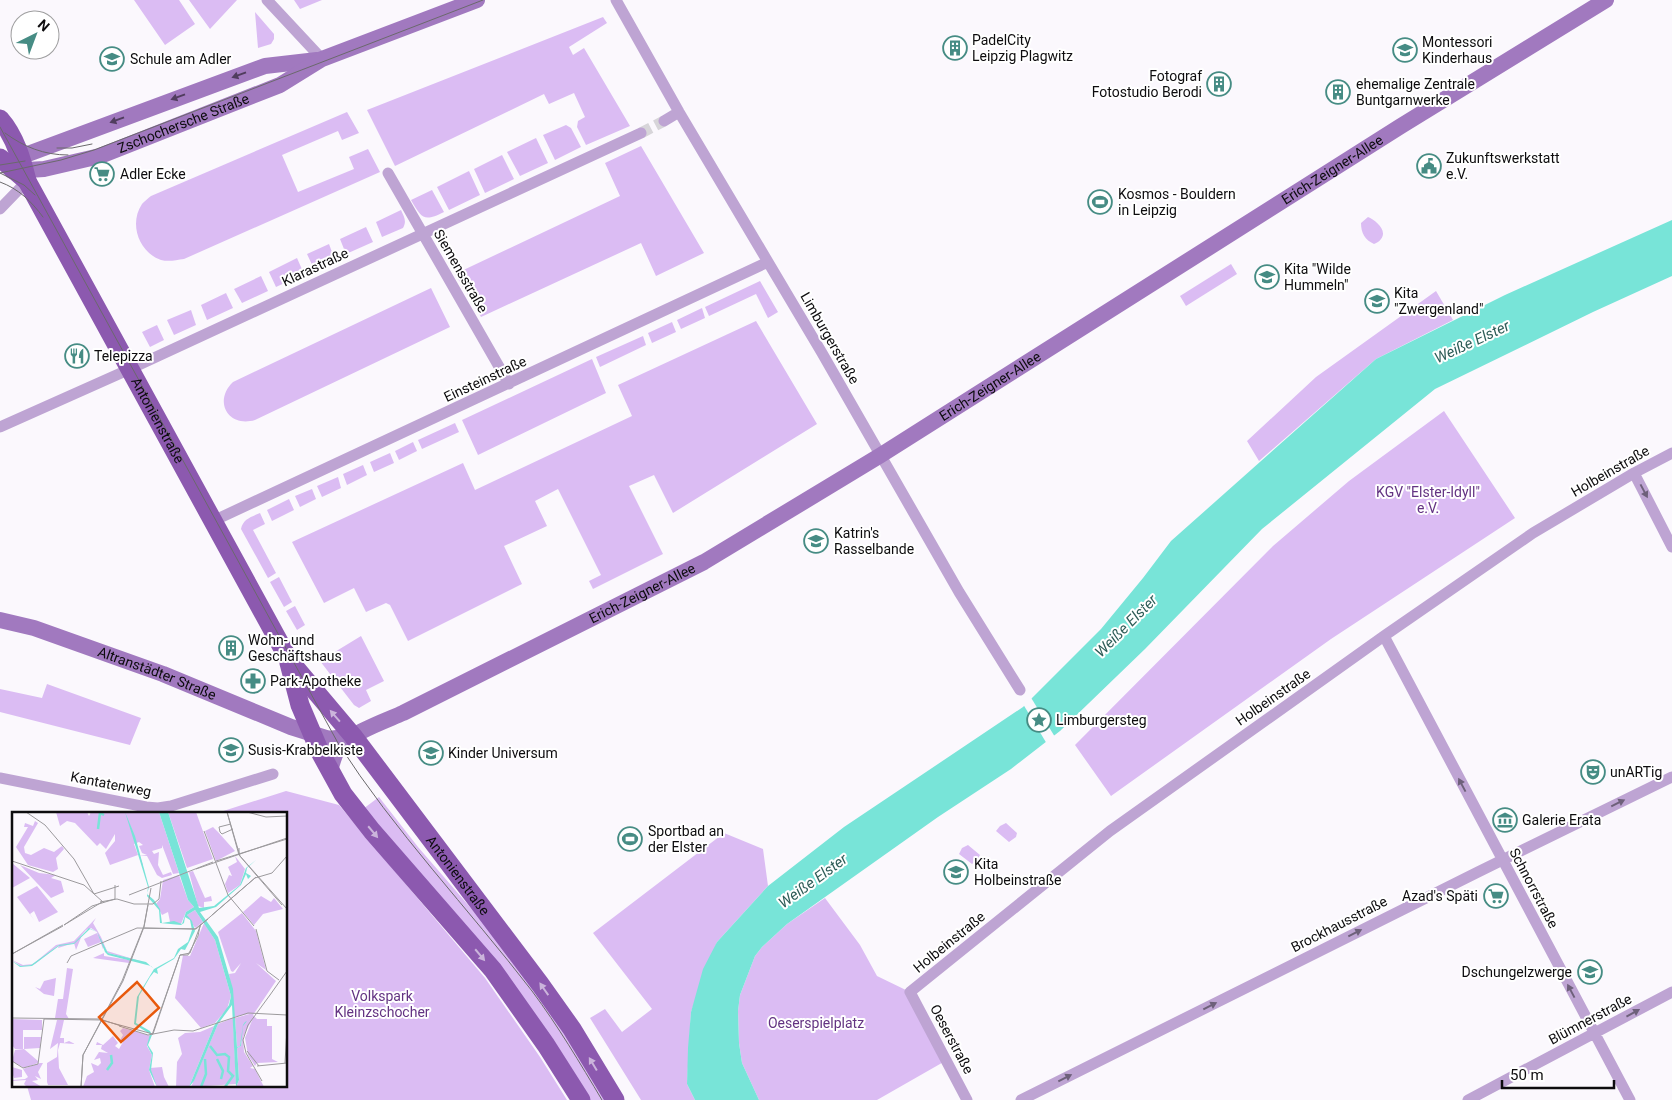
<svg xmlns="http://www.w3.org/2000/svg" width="1672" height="1100" font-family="Roboto,sans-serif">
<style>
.green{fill:#dbbcf3}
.water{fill:#78e4d8}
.pier{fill:#fbf8fd}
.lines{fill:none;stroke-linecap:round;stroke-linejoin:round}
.street-tunnel{stroke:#d7d5d9;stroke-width:11;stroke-dasharray:11 5.5;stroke-linecap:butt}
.street{stroke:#bea4d3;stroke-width:11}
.secondary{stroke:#a179bf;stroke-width:16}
.primary{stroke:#8c59af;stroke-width:19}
.tram{stroke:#6b696c;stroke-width:1}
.oneway{fill:#503d5e}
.oneway2{fill:#6e607a}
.oneway3{fill:#cbb4db}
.labels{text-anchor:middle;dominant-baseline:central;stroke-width:4;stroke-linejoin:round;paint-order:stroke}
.poi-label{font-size:14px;fill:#0d0c0e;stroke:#fff;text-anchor:start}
.street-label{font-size:14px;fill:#0d0c0e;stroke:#fff}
.park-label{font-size:14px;fill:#633382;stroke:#fff}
.water-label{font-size:15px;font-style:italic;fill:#2d5c57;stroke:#fff}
.inset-river{fill:none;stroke:#78e4d8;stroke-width:2.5}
.inset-road{fill:none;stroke:#9c9a9d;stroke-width:1}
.view{fill:#e8590c;fill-opacity:0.15;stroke:#e8590c;stroke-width:2.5}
.inset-edge{fill:none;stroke:#0d0c0e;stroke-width:2.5}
</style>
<rect width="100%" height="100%" fill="#fbf8fd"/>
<path class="green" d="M134,0H179L195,24L165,45Z
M189,0H237L210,29Z
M294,0H322L300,9Z
M255,12L274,34V39L271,44L258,48Z
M603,17L607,23L569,47L573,55L584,48L630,126L586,145L577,127L578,121L585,117L574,93L549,104L544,94L395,166L367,110Z
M347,112L359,133L342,140L338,131L282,155L298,192L354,169L349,157L368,149L380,172L184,259C176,260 169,262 161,260C138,252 129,223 142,204C145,201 148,198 151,196Z
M566,125L571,128L581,147L555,160L543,135Z
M536,138L548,163L520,176L507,152Z
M641,146L704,253L656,276L641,243L481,317L455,274L620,196L605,163Z
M502,155L514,179L485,193L474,169Z
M469,171L480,195L449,210L437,187Z
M432,190L444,212C424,222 422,219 411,200Z
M401,210C404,217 407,221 403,228L382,237L376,222Z
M1368,217C1375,220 1388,230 1381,239C1379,242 1376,243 1374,244C1365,240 1361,233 1361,223Z
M366,227L373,242L346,254L340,239Z
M329,244L335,260L314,269L307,254Z
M297,258L304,274L276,287L269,272Z
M1231,264L1237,274L1186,306L1180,296Z
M261,276L268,291L242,303L234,289Z
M760,281L778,312L768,318L756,294L709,316L705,307Z
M431,288L450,327L255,420C228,428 213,401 233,382Z
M1436,291L1453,320L1376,359L1259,461L1247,441L1316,377Z
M226,293L233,308L207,320L201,305Z
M702,308L705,318L681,329L677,320Z
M191,310L196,325L174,335L167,320Z
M756,321L817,424L673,513L654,475L629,486L663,554L593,589L589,581L601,575L558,489L535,501L547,526L504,546L522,584L408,641L390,605L386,603L366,612L354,588L324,603L292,542L463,463L475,490L632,416L618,385Z
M672,322L676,332L652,343L648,333Z
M157,325L164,340L150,347L142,332Z
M643,336L646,345L600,367L596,357Z
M592,359L606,393L478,455L462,420Z
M1444,411L1515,518L1331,639L1111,796L1075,745L1273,546L1349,481Z
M455,423L459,432L422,449L418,440Z
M413,442L417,451L399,460L395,451Z
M390,453L394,463L374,472L370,462Z
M363,465L367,475L347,485L343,474Z
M338,477L341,488L322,497L317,486Z
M312,489L316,499L300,507L295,496Z
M289,499L294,510L272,521L267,510Z
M260,513L265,524L253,530L276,573L268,578L241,529C243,519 251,517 260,513Z
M279,577L292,602L284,607L270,582Z
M295,606L305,625L297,630L286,611Z
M361,636L384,681L366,690L371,701L359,708L354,705L320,661Z
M47,684L141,718L130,745L0,712V689L42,698Z
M286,791L339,805L485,978L540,1057L567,1100H31L27,1086H286V814H214Z
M379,797L418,847L488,928L546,1003L606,1100H589L363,809Z
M1006,823L1017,833L1016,837L1009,842L996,831L1000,826Z
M724,833L763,849L768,886L717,942L691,1012L687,1084L695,1100H641L590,1018L605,1009L622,1032L652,1009L593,933Z
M968,845L980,855L978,859L972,864L959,854L962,848Z
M825,898L860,945L877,976L910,992L947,1060L877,1100H759L742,1063L739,1043L738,1011L740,995L755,956L762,947L787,924Z"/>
<path class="water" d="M1672,220V276L1593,312L1435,389L1262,529L1145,649L1060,731L1011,769L938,817L787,924L762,947L755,956L740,995L738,1011L739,1043L742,1063L759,1100H695L687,1084L688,1048L691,1012L703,969L717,942L768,886L844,827L1023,707L1101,629L1143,578L1171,541L1376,359L1505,295Z"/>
<path class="pier" d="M1030,696L1055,737L1047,744L1023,704Z"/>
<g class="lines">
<path class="street-tunnel" d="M641,133L664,121"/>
<path class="street" d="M267,0L322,59
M616,0L679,112L822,353L959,592L1020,690
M664,121L679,112
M388,173L509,384
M0,209L27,181
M0,427L130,369L641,133
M1634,473L1672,547
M213,521L768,262
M1384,636L1630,1100
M0,778L146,807L158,808L171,806L273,774
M967,1100L910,992L1110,831L1384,636L1533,533L1634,473L1672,453
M1021,1100L1478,872L1672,777
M1468,1100L1672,992"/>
<g class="secondary">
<path d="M9,161L265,66L317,60"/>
<path id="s1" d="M12,171L44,169L100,156L280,85L322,59L477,0"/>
<path id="s2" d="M0,620L34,628L163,674L291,727L329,739L353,736"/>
<path id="s3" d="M330,771C332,764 334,755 338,749C350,733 385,721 403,713L704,562L881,455L1401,126L1606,0"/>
</g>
<g class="primary">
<path id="s4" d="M0,119C15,136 22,160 27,181L289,660L353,736L540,984L572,1029L615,1100"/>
<path d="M0,158L27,181"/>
<path d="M289,663L300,705L320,752L343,794L372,831L493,970L546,1045L581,1100"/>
</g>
<path class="tram" d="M0,127L338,743C395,832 468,908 532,991C558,1026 580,1063 602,1100
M5,133C24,147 44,155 68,155
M57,148H72L92,144
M0,165L25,161
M0,173L61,160L94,150L483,0
M0,173L24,185L35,195
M0,182C19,189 31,201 43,217"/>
</g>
<defs><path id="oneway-solid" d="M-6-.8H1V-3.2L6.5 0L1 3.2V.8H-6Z" transform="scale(1.25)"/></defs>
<g class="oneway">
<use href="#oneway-solid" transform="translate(239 75) rotate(160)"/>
<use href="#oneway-solid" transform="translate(178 97) rotate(160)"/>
<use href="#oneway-solid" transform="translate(117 120) rotate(160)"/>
</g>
<g class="oneway2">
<use href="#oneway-solid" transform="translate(1644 491) rotate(62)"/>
<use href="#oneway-solid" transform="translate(1462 785) rotate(-118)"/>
<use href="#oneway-solid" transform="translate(1618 803) rotate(-26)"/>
<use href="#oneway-solid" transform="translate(1355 933) rotate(-27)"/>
<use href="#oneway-solid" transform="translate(1571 991) rotate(-118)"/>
<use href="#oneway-solid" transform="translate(1210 1006) rotate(-27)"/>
<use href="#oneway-solid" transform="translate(1633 1013) rotate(-29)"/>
<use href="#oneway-solid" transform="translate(1065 1078) rotate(-27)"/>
</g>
<g class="oneway3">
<use href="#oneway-solid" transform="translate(335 716) rotate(-131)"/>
<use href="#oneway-solid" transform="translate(373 832) rotate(50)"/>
<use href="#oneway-solid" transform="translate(480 955) rotate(50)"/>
<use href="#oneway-solid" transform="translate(544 989) rotate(-125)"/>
<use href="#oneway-solid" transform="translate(593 1064) rotate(-121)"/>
</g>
<defs>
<g id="building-ring" transform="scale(1.25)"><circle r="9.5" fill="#fff" stroke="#468c84" stroke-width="1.5"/><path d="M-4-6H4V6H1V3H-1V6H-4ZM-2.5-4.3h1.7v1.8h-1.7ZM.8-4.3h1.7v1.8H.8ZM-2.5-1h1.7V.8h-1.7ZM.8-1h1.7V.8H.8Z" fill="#468c84"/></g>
<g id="school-ring" transform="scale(1.25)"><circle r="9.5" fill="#fff" stroke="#468c84" stroke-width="1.5"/><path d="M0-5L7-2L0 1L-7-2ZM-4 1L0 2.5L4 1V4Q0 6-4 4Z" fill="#468c84"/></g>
<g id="civic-ring" transform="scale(1.25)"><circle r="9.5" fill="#fff" stroke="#468c84" stroke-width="1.5"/><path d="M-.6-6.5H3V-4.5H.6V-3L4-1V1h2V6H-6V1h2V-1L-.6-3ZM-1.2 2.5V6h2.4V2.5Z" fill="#468c84"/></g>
<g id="supermarket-ring" transform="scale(1.25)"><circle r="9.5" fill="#fff" stroke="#468c84" stroke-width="1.5"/><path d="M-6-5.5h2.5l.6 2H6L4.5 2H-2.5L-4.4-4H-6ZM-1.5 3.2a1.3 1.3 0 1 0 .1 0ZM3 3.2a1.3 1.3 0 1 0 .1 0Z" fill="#468c84"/></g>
<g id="stadium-ring" transform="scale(1.25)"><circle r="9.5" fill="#fff" stroke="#468c84" stroke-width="1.5"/><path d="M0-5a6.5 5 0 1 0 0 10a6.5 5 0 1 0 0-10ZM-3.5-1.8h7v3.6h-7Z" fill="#468c84"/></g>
<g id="restaurant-ring" transform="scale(1.25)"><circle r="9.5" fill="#fff" stroke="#468c84" stroke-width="1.5"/><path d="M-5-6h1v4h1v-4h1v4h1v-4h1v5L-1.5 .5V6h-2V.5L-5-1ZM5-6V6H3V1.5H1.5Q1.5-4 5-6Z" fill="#468c84"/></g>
<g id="pharmacy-ring" transform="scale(1.25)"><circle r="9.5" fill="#fff" stroke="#468c84" stroke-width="1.5"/><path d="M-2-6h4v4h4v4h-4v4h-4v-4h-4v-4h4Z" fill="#468c84"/></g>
<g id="sight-ring" transform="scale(1.25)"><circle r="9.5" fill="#fff" stroke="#468c84" stroke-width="1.5"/><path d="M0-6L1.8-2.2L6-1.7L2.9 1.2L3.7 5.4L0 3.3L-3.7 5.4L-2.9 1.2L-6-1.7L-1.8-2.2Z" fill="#468c84"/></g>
<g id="theatre-ring" transform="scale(1.25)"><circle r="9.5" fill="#fff" stroke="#468c84" stroke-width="1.5"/><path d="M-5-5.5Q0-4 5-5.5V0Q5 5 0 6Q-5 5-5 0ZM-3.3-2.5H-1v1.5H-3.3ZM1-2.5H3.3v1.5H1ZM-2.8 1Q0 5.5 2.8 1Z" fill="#468c84"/></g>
<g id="museum-ring" transform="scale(1.25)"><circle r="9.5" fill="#fff" stroke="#468c84" stroke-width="1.5"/><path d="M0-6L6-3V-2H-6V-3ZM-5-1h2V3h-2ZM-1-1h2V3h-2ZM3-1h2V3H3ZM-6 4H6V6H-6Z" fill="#468c84"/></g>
</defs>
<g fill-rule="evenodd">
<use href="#building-ring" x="955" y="48"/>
<use href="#school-ring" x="1405" y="50"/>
<use href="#school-ring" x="112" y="59"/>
<use href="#building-ring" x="1219" y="84"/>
<use href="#building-ring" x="1338" y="92"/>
<use href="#civic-ring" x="1429" y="166"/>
<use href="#supermarket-ring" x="102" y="174"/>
<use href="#stadium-ring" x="1100" y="202"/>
<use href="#school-ring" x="1267" y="277"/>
<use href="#school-ring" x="1377" y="301"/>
<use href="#restaurant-ring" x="77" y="356"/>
<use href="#school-ring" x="816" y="541"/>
<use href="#building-ring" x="231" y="648"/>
<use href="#pharmacy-ring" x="253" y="681"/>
<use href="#sight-ring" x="1039" y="720"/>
<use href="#school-ring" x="231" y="750"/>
<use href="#school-ring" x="431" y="753"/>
<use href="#theatre-ring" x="1593" y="772"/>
<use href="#museum-ring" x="1505" y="820"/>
<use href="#stadium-ring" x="630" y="839"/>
<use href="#school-ring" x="956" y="872"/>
<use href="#supermarket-ring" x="1496" y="896"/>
<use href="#school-ring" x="1590" y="972"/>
</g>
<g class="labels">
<g class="poi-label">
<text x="972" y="40">PadelCity<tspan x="972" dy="16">Leipzig Plagwitz</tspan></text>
<text x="1422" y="42">Montessori<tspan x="1422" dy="16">Kinderhaus</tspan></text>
<text x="130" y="59">Schule am Adler</text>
<text x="1202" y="76" text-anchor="end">Fotograf<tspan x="1202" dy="16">Fotostudio Berodi</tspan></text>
<text x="1356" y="84">ehemalige Zentrale<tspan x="1356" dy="16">Buntgarnwerke</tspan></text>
<text x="1446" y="158">Zukunftswerkstatt<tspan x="1446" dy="16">e.V.</tspan></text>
<text x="120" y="174">Adler Ecke</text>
<text x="1118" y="194">Kosmos - Bouldern<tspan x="1118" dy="16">in Leipzig</tspan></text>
<text x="1284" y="269">Kita "Wilde<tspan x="1284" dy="16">Hummeln"</tspan></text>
<text x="1394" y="293">Kita<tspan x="1394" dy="16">"Zwergenland"</tspan></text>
<text x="94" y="356">Telepizza</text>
<text x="834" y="533">Katrin's<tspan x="834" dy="16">Rasselbande</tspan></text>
<text x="248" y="640">Wohn- und<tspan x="248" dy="16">Geschäftshaus</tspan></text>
<text x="270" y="681">Park-Apotheke</text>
<text x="1056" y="720">Limburgersteg</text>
<text x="248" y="750">Susis-Krabbelkiste</text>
<text x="448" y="753">Kinder Universum</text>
<text x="1610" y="772">unARTig</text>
<text x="1522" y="820">Galerie Erata</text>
<text x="648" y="831">Sportbad an<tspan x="648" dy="16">der Elster</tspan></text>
<text x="974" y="864">Kita<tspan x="974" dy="16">Holbeinstraße</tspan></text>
<text x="1478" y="896" text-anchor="end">Azad's Späti</text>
<text x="1572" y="972" text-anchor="end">Dschungelzwerge</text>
</g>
<g class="street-label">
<text stroke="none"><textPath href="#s1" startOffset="179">Zschochersche Straße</textPath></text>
<text stroke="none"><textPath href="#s3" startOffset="1176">Erich-Zeigner-Allee</textPath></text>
<text transform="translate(315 267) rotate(-25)">Klarastraße</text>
<text transform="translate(461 271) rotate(60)">Siemensstraße</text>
<text transform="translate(830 338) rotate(60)">Limburgerstraße</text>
<text transform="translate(485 379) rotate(-25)">Einsteinstraße</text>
<text stroke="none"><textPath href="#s3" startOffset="771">Erich-Zeigner-Allee</textPath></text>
<text stroke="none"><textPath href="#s4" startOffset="341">Antonienstraße</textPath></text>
<text transform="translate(1610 471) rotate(-30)">Holbeinstraße</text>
<text stroke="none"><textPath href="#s3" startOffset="366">Erich-Zeigner-Allee</textPath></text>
<text stroke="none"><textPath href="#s2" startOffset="166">Altranstädter Straße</textPath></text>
<text transform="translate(1273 697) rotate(-35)">Holbeinstraße</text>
<text transform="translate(111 784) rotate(11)">Kantatenweg</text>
<text stroke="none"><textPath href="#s4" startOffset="888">Antonienstraße</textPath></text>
<text transform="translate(1534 888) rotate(62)">Schnorrstraße</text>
<text transform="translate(1339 924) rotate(-27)">Brockhausstraße</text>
<text transform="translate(949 942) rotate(-39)">Holbeinstraße</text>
<text transform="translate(1590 1019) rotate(-28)">Blümnerstraße</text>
<text transform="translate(952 1039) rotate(62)">Oeserstraße</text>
</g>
<g class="park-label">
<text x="1428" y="492">KGV "Elster-Idyll"<tspan x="1428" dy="16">e.V.</tspan></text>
<text x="382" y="996">Volkspark<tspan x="382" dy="16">Kleinzschocher</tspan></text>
<text x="816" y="1023">Oeserspielplatz</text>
</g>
<g class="water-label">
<text transform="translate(1472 342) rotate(-25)">Weiße Elster</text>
<text transform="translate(1126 626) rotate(-45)">Weiße Elster</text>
<text transform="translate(813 881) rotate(-36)">Weiße Elster</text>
</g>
</g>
<g transform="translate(12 812)">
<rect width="275" height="275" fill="#fbf8fd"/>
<path d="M44,0H75L77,4L79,0H147L167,61L161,62L150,33V36L140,39L142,42L147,40L146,53L151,63L159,60L160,63L150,66L145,63L135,44H128L131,53V56L127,44L135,43L130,41L127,34L131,33L127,30L122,32L126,43L98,53L93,41L103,29V22L94,37L88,31L85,34L63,11L55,9L48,14ZM156,0H184L201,47L175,56ZM23,9L26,11L12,35L13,41L19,43L32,36L42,40L50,34L52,37L44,46L46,57L41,60L16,53L4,35L16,15H12L13,11L21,14ZM201,15L206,20V16V20L223,39L204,49L193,19ZM223,44L233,57L228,73L216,81L213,72L217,63L220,64L216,55L225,50ZM0,51L18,66L0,76ZM8,53L27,61L44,63L39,66L49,69L52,80L39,86ZM181,59L193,86L199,84L200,89L192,90V96L186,94L177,60ZM167,63L176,88L182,95L174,100L169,112L158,110L156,100L150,103L144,92L148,87L151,68ZM25,74L46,100L27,110L22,99L18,102L23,109L5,85ZM249,84L259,90L262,86L271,97L251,102L242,113L231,100ZM183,98L191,110L183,116L175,103ZM230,101L244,119L254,158L244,151L264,169L241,203L245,207H255V214H260V247L266,250L245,251L243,254L236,243L233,226L241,206L231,225L232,240L241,254L238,256L243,257L252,275H224L227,268L225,236L229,234L230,224L228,234L225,235L223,206L241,201L222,205L217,162L223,161L229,151L221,160L219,159L206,120ZM84,106L81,111L89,125L95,139L131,150L96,141L92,134L91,137L85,120L79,116L74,118L67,126L70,123L64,138L62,131L46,136L47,133L23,152L15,154H9L0,148L11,153L21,152L44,133L62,129ZM192,111L203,128L219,184L215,197L203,211L189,216L163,186L171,143L178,144ZM85,121L89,130L76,135L72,127ZM92,141V144L118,148L117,151L81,146ZM55,156L61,157L54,202L57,207L43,206L46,187H51ZM44,166L42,184L32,182L23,175L28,177L32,169ZM221,206L224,272L179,275L206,212ZM0,207L30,208V218H11V237H3L0,233ZM45,208H52L48,226H52V231L57,229L63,232L48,231L46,238L47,256L56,273H36L35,270V251L45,245L46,231L38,237ZM202,214L177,275H164L165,250L170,242L166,226L173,221L188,220ZM111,216L139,224L135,234L140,243L137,258L143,275H71L75,264L82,260L79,251L86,254L89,251L88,246L82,248L87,240L96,241L89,237L90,233H84L85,230L91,233L101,224L106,231L103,234L107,237L111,230L108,228L111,223L108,219ZM12,225H29L28,236L12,237ZM12,237L26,249V251L12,256L0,249L3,238ZM28,251H31L26,260L29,267L23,264L26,268L20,269L30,275H15L12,272L14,268L0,269V255L10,258V265L2,266L1,263V268L13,267L16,265L11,257ZM150,255L152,265L157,275H145L139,261L138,256Z" fill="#dbbcf3"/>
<path d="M113,0L123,24L137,75L135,82L142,88L148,97L150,111L162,109L170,112L174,100L182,95L176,88L147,0H156L187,96L202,94L228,73L234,56L244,48L235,56L234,61L239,64L236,67L234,62L229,73L204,95L188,100L206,125L221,177L225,235L228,234L231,213L233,210L235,209L231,214L229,234L225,236L227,268L224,275L220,193L206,212L182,269L177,275L202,214L217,193L219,184L203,128L183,98L175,103L180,109L183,119L173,138L169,137L162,147L145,157L146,162L142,160L138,165L127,184L124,211L138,219L140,223L136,233L141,241L139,258L145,275L137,258L140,243L135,233L138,222L122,212L125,185L142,157L139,154L96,143L93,140L85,120L78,117L62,132L47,134L20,154L8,155L0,149L9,154L19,153L47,133L62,131L77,116L85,120L96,141L134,150L142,157L162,146L166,137L176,130L180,118L178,108L173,105L172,111L169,113L148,111L147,98L135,84L136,75Z" fill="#78e4d8"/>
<path class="inset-river" d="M86,17L88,1L92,3M198,234L205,243L213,242L217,245L216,259L221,264L213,275M205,247L211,259L209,267M95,258L100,251L99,243M189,275L194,262L193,247"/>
<path class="inset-road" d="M14,0L33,13L62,47L82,82L107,74M215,0L228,44L275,97M215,0L227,43M235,0L254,5L275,4M219,12L207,15L208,20L210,22L221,17M192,19L216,83L242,114M227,36V43L270,93M0,49L72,73L91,90M204,49L275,27M184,57L275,26M117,83L201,50M88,90L105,87L122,92H141L147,87L149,69M200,103L244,65M52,113L90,90M52,113L80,94L103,87V73M132,116L183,117L196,107M244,117L255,159L267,168M0,142L51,114M0,142L51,113M176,143L186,124L188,114M55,151L59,144L125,116L184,117L243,66L260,61L275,44M258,183L275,159M0,206L88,207L109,214M107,214L136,223L162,218L181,219L236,201L275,203M140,223L168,143H176M235,239L247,254M0,249L11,256L26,252L32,207L89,208L141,222L168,143L178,141L189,112M273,251L275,217M245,254L275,251M250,269L234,241L231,228L236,213L258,183M69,275L71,243L111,169L132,115L136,93M69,275L71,243L110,169L132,114L139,76"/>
<path class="view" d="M125,170L147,196L109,230L87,205Z"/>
<rect width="275" height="275" class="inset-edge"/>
</g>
<g transform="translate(35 35) rotate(42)"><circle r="24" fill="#ffffff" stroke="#9e9e9f"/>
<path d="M0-4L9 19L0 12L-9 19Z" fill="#468c84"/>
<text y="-8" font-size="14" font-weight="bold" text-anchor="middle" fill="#0d0c0e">N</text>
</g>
<path d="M1502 1080v8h112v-8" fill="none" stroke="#0d0c0e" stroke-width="2.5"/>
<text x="1510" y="1080" font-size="15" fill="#0d0c0e" stroke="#ffffff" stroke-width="4" paint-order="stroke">50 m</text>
</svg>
